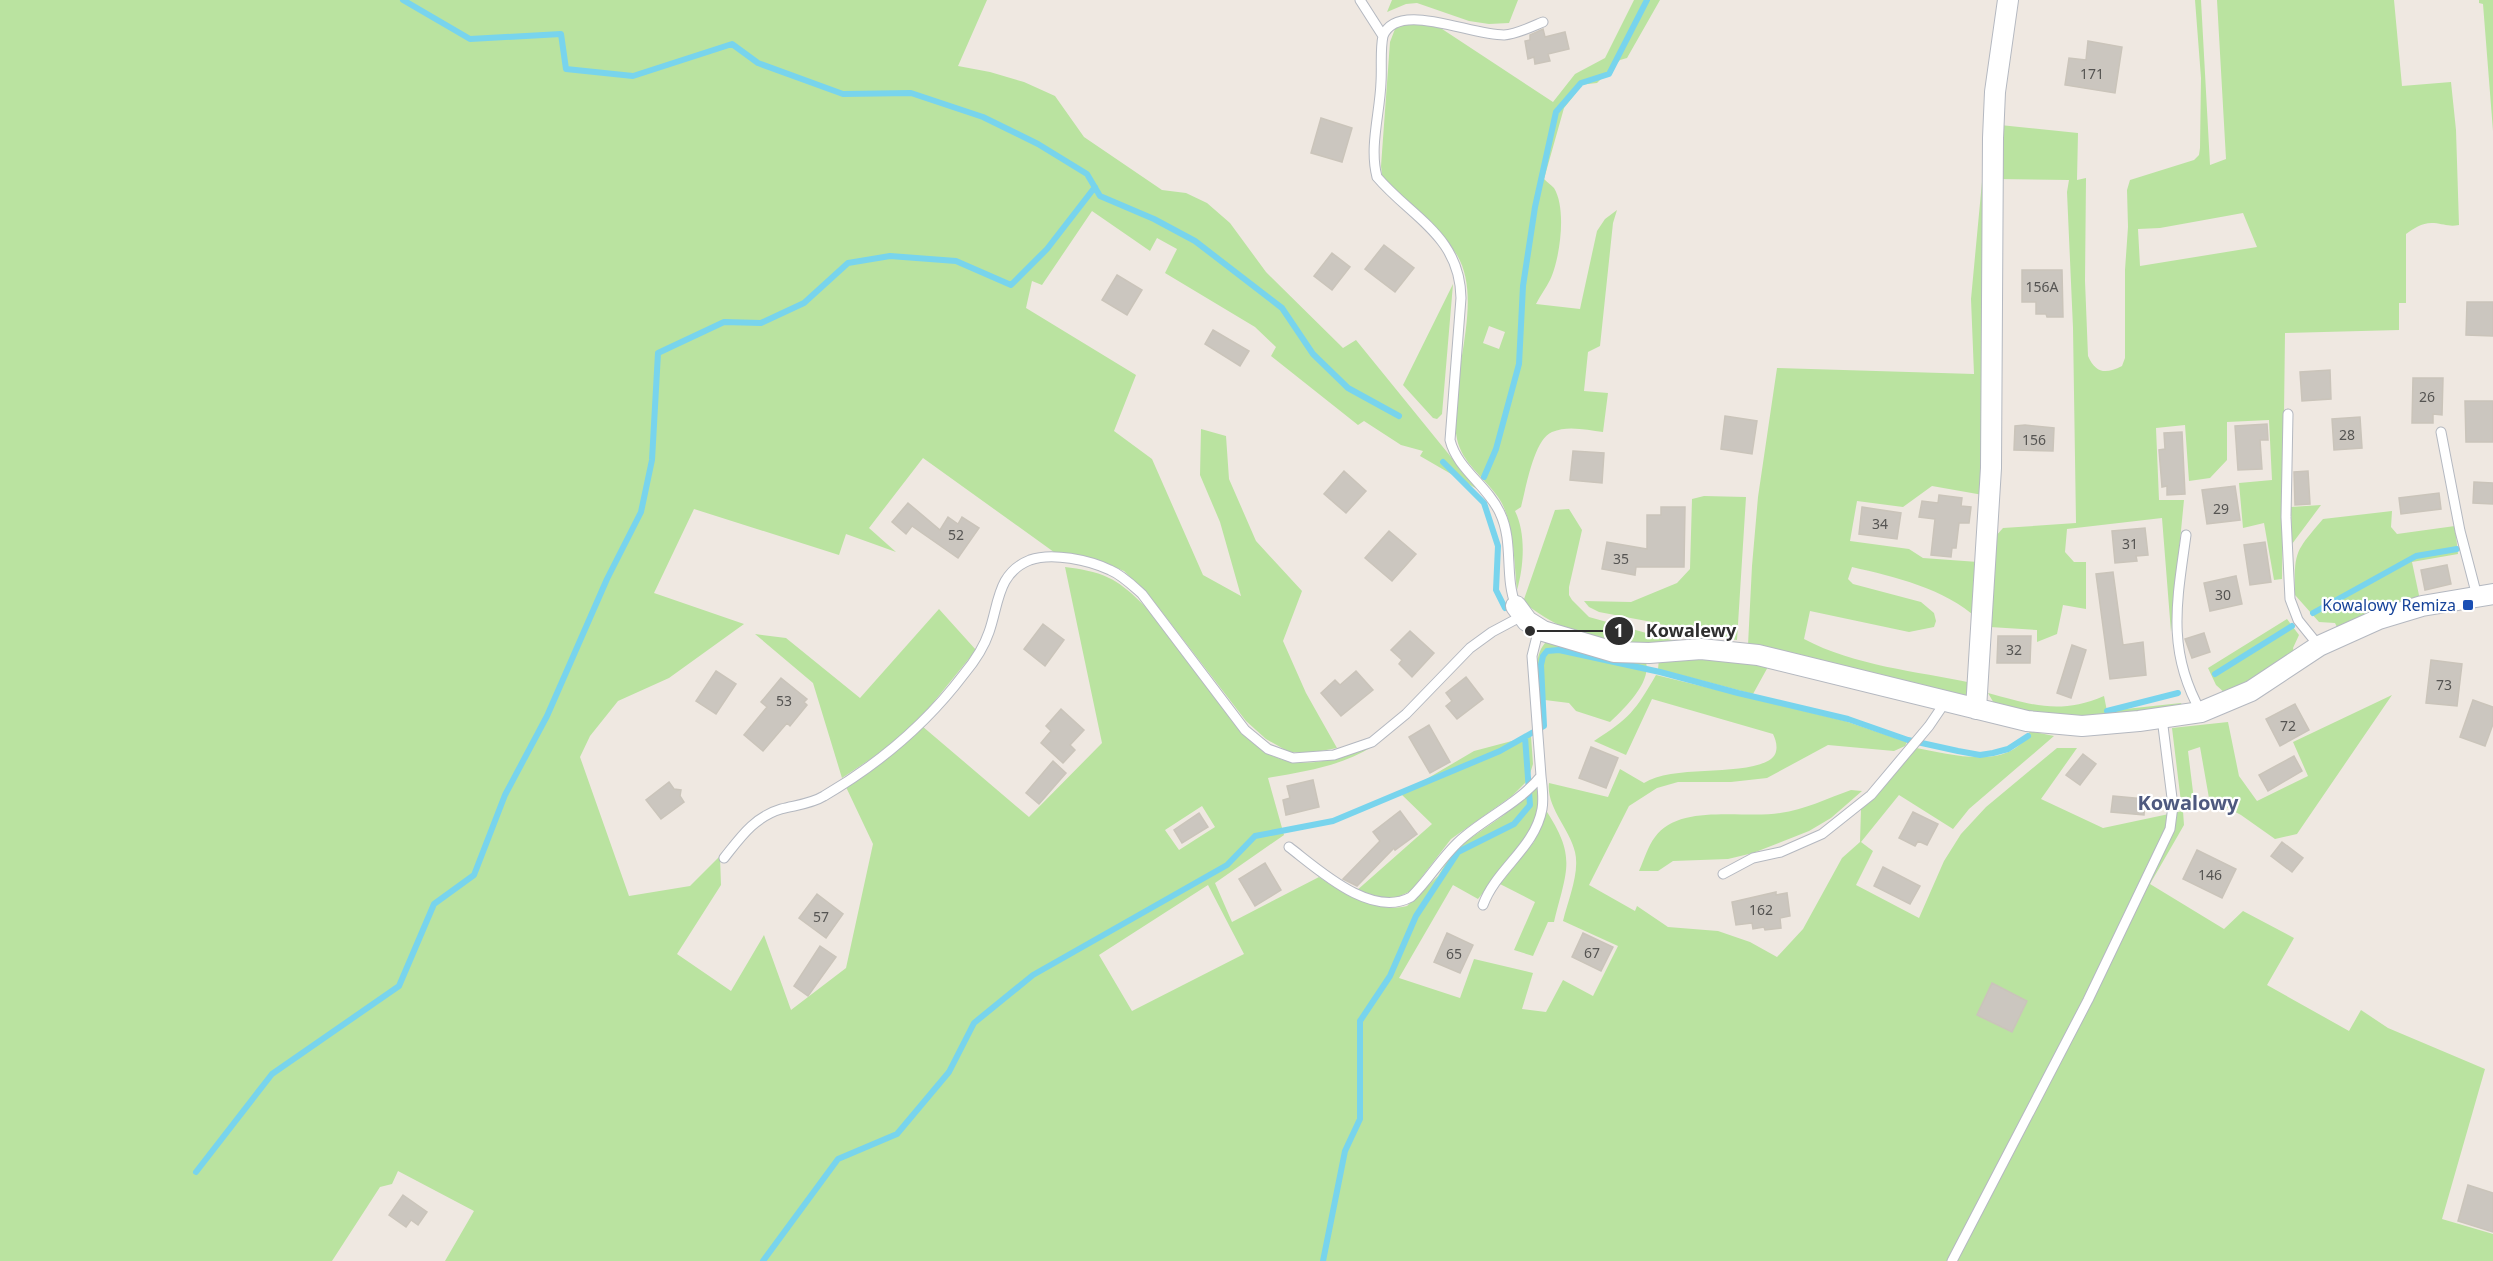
<svg xmlns="http://www.w3.org/2000/svg" width="2493" height="1261" font-family="'Noto Sans',sans-serif">
<style>
.green{fill:#bae3a0;fill-rule:evenodd}
.lines{fill:none;stroke-linecap:round;stroke-linejoin:round}
.stream{stroke:#78d4ed;stroke-width:6}
.building{fill:#cbc6bf;stroke:#cac4ba;stroke-width:1.5}
.lane-casing{stroke:#b4b8c0;stroke-width:11}
.street-casing{stroke:#b4b8c0;stroke-width:22}
.lane{stroke:#fff;stroke-width:9}
.street{stroke:#fff;stroke-width:20}
.transit-dot{fill:#1a4fb4;stroke:#fff;stroke-width:2}
.labels{text-anchor:middle;dominant-baseline:central;stroke-width:4.5;stroke-linejoin:round;paint-order:stroke}
.number-label{font-size:14px;fill:#555452}
.transit-label{font-size:16px;fill:#164399;stroke:#fff;text-anchor:end}
.quarter-label{font-size:20px;font-weight:bold;fill:#4e597f;stroke:#fff}
.leader{fill:none;stroke:#2e2e2e;stroke-width:2}
.callout-dot{fill:#2e2e2e;stroke:#fff;stroke-width:2}
.mark-label{font-size:18px;text-anchor:middle;font-weight:bold;fill:#fff}
.callout-label{font-size:18px;text-anchor:middle;font-weight:bold;fill:#2e2e2e;stroke:#fff;stroke-width:4.5;stroke-linejoin:round;paint-order:stroke}
</style>
<rect width="100%" height="100%" fill="#efe8e1"/>
<path class="green" d="M0,0H987L958,66L990,72L1024,82L1055,96L1084,137L1162,190L1186,193L1207,203L1230,223L1266,272L1343,348L1356,340L1477,489L1420,456L1423,451L1401,445L1364,421L1358,425L1271,356L1276,347L1255,327L1165,273L1177,249L1157,238L1150,251L1092,211L1042,285L1032,281L1026,308L1136,375L1114,431L1152,459L1203,575L1241,596L1220,522L1200,475L1201,429L1226,436L1229,479L1256,541L1302,591L1283,641L1306,693L1337,748L1310,753L1289,752L1266,739L1246,721L1152,599L1124,571L1097,560L1058,555L923,458L869,528L896,552L846,534L839,555L694,509L654,593L744,624L669,678L618,701L590,736L580,757L629,896L690,886L720,856L721,885L677,954L731,991L764,935L791,1010L846,968L873,844L846,787L886,759L922,726L1029,817L1102,743L1065,567C1080,569 1095,571 1109,578C1148,596 1198,675 1226,711C1242,732 1258,753 1284,760C1315,768 1345,756 1373,746C1340,767 1305,771 1268,778L1284,835L1215,883L1232,922L1319,877C1342,892 1378,914 1407,906L1438,876L1455,849L1504,815L1538,785C1539,796 1540,807 1536,818C1527,843 1495,877 1478,899L1453,885L1399,978L1460,998L1474,959L1533,973L1522,1009L1546,1012L1563,980L1593,996L1618,946L1563,921C1568,900 1580,873 1575,852C1570,829 1546,807 1549,783L1608,797L1620,769L1644,783C1674,764 1746,777 1771,759C1779,753 1777,742 1773,734L1652,699L1626,755L1594,741C1630,718 1635,711 1656,675L1845,721L1907,742L1905,746L1894,751L1828,745L1767,778L1731,782H1678L1657,788L1629,806L1589,885L1635,911L1637,906L1668,927L1718,931L1750,942L1777,957L1803,929L1842,858L1860,842L1861,809L1882,789L1916,748C1951,754 2010,772 2030,731L2054,736L1969,809L1953,829L1899,795L1861,842L1873,851L1856,885L1919,918L1944,861L1961,834L1986,807L2057,748H2077L2041,799L2103,828L2183,811L2184,825L2150,884L2224,929L2243,911L2294,938L2267,985L2349,1031L2361,1010L2388,1028L2485,1069L2442,1219L2493,1234V1261H445L474,1211L398,1171L392,1184L380,1187L332,1261H0ZM1202,806L1215,827L1179,850L1165,830ZM1208,885L1244,954L1132,1011L1099,955Z
M1392,0H1518L1509,23L1489,24L1469,21L1417,3L1406,4L1387,12Z
M1634,0H1660L1627,58L1620,60L1597,83L1579,85L1576,93L1564,108L1544,179C1547,182 1551,185 1554,188C1567,209 1560,259 1550,280C1546,288 1540,296 1536,304L1580,309L1597,231L1605,219L1617,210L1613,223L1600,346L1588,352L1584,391L1608,393L1603,432C1587,430 1568,425 1552,432C1534,439 1526,488 1521,507L1515,511C1526,533 1524,566 1517,590C1514,562 1514,519 1498,497C1484,477 1462,463 1457,439C1446,384 1486,304 1457,255C1438,223 1404,204 1382,175L1381,166L1390,42L1395,29L1400,20L1407,16L1422,15L1438,21L1436,25L1553,102L1575,74L1605,58ZM1489,326L1505,332L1499,349L1483,343Z
M2195,0H2201L2210,165L2226,159L2217,0H2394L2402,86L2451,82L2456,130L2459,225C2449,227 2444,224 2434,223C2423,222 2414,228 2406,234V303H2399V330L2285,333L2282,579L2274,580L2264,523L2243,528L2239,483L2272,480L2269,420L2227,422V460L2210,478L2189,481L2185,425L2156,428L2159,500H2184L2171,632L2162,518L2067,529L2065,552L2074,562H2086V609L2063,605L2057,634L2037,642V630L1990,627L1995,537L2003,528L2076,523L2073,328L2067,192L2069,180L1996,179L2000,125L2078,133L2077,180L2086,178L2085,281L2088,356C2096,374 2106,374 2122,366L2125,358V270L2128,227L2127,190L2130,180L2194,160L2199,155L2200,148L2201,78ZM2243,213L2257,247L2140,266L2138,229L2160,228Z
M2479,0H2493V131L2483,4L2479,3Z
M1990,97L1983,495L1932,486L1903,507L1857,501L1850,541L1909,549L1923,558L1978,562V619C1944,588 1895,577 1852,567L1848,579L1853,584L1921,602L1934,613L1936,621L1934,627L1909,632L1810,611L1804,639C1855,666 1916,671 1972,683L1968,699L1748,645L1752,566L1758,497L1777,368L1974,374L1971,299Z
M1453,284L1442,414L1437,419L1433,418L1403,385Z
M1704,496L1746,497L1737,640L1688,633L1657,623L1599,612L1589,607L1584,601L1631,602L1677,583L1690,569L1692,499Z
M2321,505L2292,544L2291,507Z
M1569,509L1582,530L1569,587V595L1572,600L1589,617L1675,641C1615,649 1571,639 1523,602L1555,510Z
M2392,511L2391,527L2397,534L2455,526L2458,554L2412,562L2420,600L2338,629L2335,623L2319,622L2295,595C2294,551 2295,552 2323,519Z
M939,609L976,650L924,714L887,748L842,778L813,683L755,634L786,638L860,698Z
M2287,619L2299,635L2293,648L2295,655L2226,694L2216,685L2208,668Z
M1545,643H1554L1645,659C1654,681 1624,709 1610,722L1576,711L1569,703L1545,700C1535,685 1533,657 1545,643Z
M1679,657L1769,665L1753,694L1658,669L1659,659Z
M1988,693C2033,705 2059,715 2104,696L2107,711L2181,703L2184,708L2075,717L2039,715L1995,705Z
M2392,695L2297,834L2275,839L2241,815L2209,798L2200,747L2188,751L2194,800L2181,802L2172,728L2228,722L2239,776L2257,801L2308,776L2293,742Z
M1531,736L1533,764L1528,780L1512,796L1451,839L1411,891L1393,899L1355,892L1432,824L1401,794L1474,751Z
M1851,790L1862,791L1831,818L1809,831L1753,853L1728,859L1673,861L1658,871H1639C1644,860 1648,846 1655,837C1679,803 1745,819 1780,813C1804,810 1828,798 1851,790Z
M1545,809C1577,857 1567,869 1554,922H1548L1533,956L1514,950L1535,902L1500,884L1534,842Z"/>
<g class="lines">
<path class="stream" d="M403,0L470,39L561,34L566,69L633,76L732,44L758,63L843,94L911,93L983,117L1038,144L1087,174L1100,196L1154,219L1195,241L1282,308L1313,354L1348,388L1399,416
M1443,462L1484,503L1498,546L1496,590L1505,608
M1484,477L1496,449L1519,364L1523,286L1535,207L1556,112L1581,83L1609,74L1647,0
M2313,613L2416,556L2457,549
M2215,674L2292,626
M2107,711L2178,693
M196,1172L272,1074L399,986L434,904L474,875L505,795L547,716L607,579L641,512L652,460L658,353L724,322L761,323L804,303L848,263L890,256L956,261L1011,285L1047,249L1095,187
M763,1261L838,1159L897,1134L949,1072L974,1023L1033,975L1227,865L1255,836L1333,821L1500,751L1544,726L1541,665L1543,656L1547,651L1559,650L1660,672L1738,693L1848,719L1908,740L1958,751L1980,755L1993,753L2008,749L2028,736
M1323,1261L1345,1151L1360,1119V1021L1390,976L1416,916L1458,852L1514,824L1530,805L1525,737"/>
</g>
<path class="building" d="M1543,29L1545,37L1565,32L1569,49L1548,54L1550,61L1535,64L1534,57L1528,59L1525,41L1530,40V35Z
M2088,41L2122,47L2115,93L2065,85L2069,58L2086,60Z
M1321,118L1352,128L1342,162L1311,153Z
M1384,245L1414,268L1395,292L1365,269Z
M1332,253L1350,267L1332,290L1314,276Z
M2022,270H2062L2063,317H2047L2046,314H2036V302H2022Z
M1117,275L1142,290L1127,315L1102,300Z
M2467,302H2493V336L2466,335Z
M1213,330L1249,351L1240,366L1205,344Z
M2330,370L2331,399L2302,401L2300,372Z
M2413,378H2443L2442,415L2433,414V423H2412Z
M2465,401H2493V442H2466Z
M1725,416L1757,421L1752,454L1721,449Z
M2360,417L2362,448L2334,450L2332,419Z
M2267,424L2268,440H2260L2262,469L2238,470L2235,426Z
M2025,425L2054,428L2053,451L2014,450L2015,426Z
M2182,432L2185,494L2167,495V486L2162,487L2159,450L2165,449L2164,433Z
M1573,451L1604,453L1602,483L1570,480Z
M1344,471L1366,491L1346,513L1324,494Z
M2308,471L2310,504L2295,505L2294,472Z
M2474,482L2493,483V504L2473,503Z
M2235,486L2240,520L2207,524L2202,490Z
M2439,493L2441,509L2401,514L2399,498Z
M1939,495L1962,498L1961,506L1971,507L1969,523H1959L1956,548H1952L1951,557L1931,555L1935,519L1919,517L1922,501L1938,503Z
M908,503L940,530L948,517L958,524L962,517L979,528L958,558L912,526L906,534L892,522Z
M1661,507H1685L1684,567H1636L1635,575L1602,569L1607,542L1647,549V515H1661Z
M1862,507L1901,513L1897,539L1859,534Z
M2145,528L2148,555L2136,556L2137,561L2115,563L2112,531Z
M1389,531L1416,554L1392,581L1365,558Z
M2265,542L2271,582L2250,585L2244,545Z
M2447,565L2451,584L2425,590L2421,570Z
M2113,572L2123,645L2143,642L2146,675L2110,679L2096,574Z
M2236,576L2242,604L2210,611L2204,583Z
M1043,624L1064,640L1045,666L1024,649Z
M1410,631L1434,653L1412,677L1399,664L1402,660L1391,650Z
M2204,633L2210,652L2192,658L2185,639Z
M1998,636H2031L2030,663H1997Z
M2072,645L2086,650L2071,698L2057,693Z
M2431,660L2462,664L2457,706L2426,703Z
M716,671L736,684L716,714L696,701Z
M1356,671L1373,690L1341,716L1321,693L1335,680L1340,685Z
M1466,677L1483,699L1457,719L1446,706L1452,701L1446,693Z
M781,678L807,699L804,702L807,705L790,726L787,723L763,751L744,735L767,707L761,702Z
M2473,700L2493,707V724L2485,746L2460,737Z
M2295,704L2309,730L2280,746L2266,719Z
M1061,709L1084,730L1070,745L1075,750L1063,763L1041,743L1051,731L1046,726Z
M1429,725L1450,762L1430,773L1409,737Z
M1591,747L1618,758L1606,788L1579,778Z
M2083,754L2096,764L2080,785L2066,775Z
M2294,756L2302,771L2268,791L2259,775Z
M1053,761L1066,773L1039,804L1026,793Z
M1313,780L1319,807L1286,815L1283,800L1290,798L1287,786Z
M669,782L674,789L681,790L680,796L684,802L661,819L646,800Z
M2113,796L2145,799L2144,815L2111,812Z
M1400,811L1417,834L1395,850L1394,848L1357,886L1343,879L1380,841L1373,832Z
M1913,812L1938,824L1927,845L1918,841L1915,846L1899,838Z
M1199,813L1208,827L1182,843L1174,830Z
M2282,842L2303,858L2292,872L2271,856Z
M2197,850L2236,869L2222,898L2183,879Z
M1265,863L1281,890L1255,906L1239,879Z
M1883,867L1920,886L1910,904L1874,886Z
M1776,892V895L1787,893L1790,916L1780,918L1781,928L1765,930L1764,927L1753,929L1752,923L1736,925L1732,902Z
M817,894L843,914L826,938L799,918Z
M1447,933L1473,945L1460,973L1434,962Z
M1583,933L1613,947L1601,971L1572,957Z
M820,946L836,957L808,996L794,986Z
M1992,983L2027,1001L2012,1032L1977,1015Z
M2468,1185L2493,1193V1232L2458,1221Z
M403,1195L427,1212L418,1225L411,1220L406,1227L389,1215Z"/>
<g class="lines">
<g class="lane-casing">
<path id="lane" d="M1360,0L1383,36
M2288,414L2286,517L2290,599L2298,620L2319,646
M2441,432L2460,531L2477,596
M2186,535C2177,601 2166,650 2201,712
M1516,606C1504,577 1514,542 1500,513C1488,486 1457,469 1450,440L1461,298C1460,236 1412,218 1377,177C1369,147 1380,113 1381,82C1382,67 1380,50 1383,36C1397,0 1469,35 1504,35C1517,34 1531,27 1543,22
M1289,847C1318,869 1371,919 1411,897C1430,879 1443,854 1464,837C1489,816 1520,802 1541,776L1532,656L1539,628
M724,858C740,838 754,817 781,809C796,805 811,804 824,796C877,765 927,723 964,674C974,662 984,647 989,632C999,604 997,573 1030,560C1052,552 1089,560 1110,570C1122,575 1132,585 1142,594L1245,730L1268,749L1293,758L1334,755L1372,742L1406,714L1470,648L1492,632L1522,616
M1723,874L1753,858L1781,852L1822,834L1871,795L1929,726L1946,701
M1483,905C1496,869 1535,848 1542,809C1544,799 1542,786 1541,776
M1952,1261L2088,1000L2170,829L2173,806L2162,718"/>
</g>
<g class="street-casing">
<path id="street" d="M1516,606L1527,621L1543,631L1614,652L1649,653L1701,649L1758,655L2027,721L2082,726L2139,721L2201,712L2251,691L2319,646L2379,619L2422,606L2493,594
M1976,709L1991,468L1993,138L1995,92L2008,0"/>
</g>
<use href="#lane" class="lane"/>
<use href="#street" class="street"/>
</g>
<rect class="transit-dot" x="2462" y="599" width="12" height="12" rx="3"/>
<g class="labels">
<g class="number-label">
<text x="2092" y="73">171</text>
<text x="2042" y="286">156A</text>
<text x="2427" y="396">26</text>
<text x="2347" y="434">28</text>
<text x="2034" y="439">156</text>
<text x="2221" y="508">29</text>
<text x="1880" y="523">34</text>
<text x="956" y="534">52</text>
<text x="2130" y="543">31</text>
<text x="1621" y="558">35</text>
<text x="2223" y="594">30</text>
<text x="2014" y="649">32</text>
<text x="2444" y="684">73</text>
<text x="784" y="700">53</text>
<text x="2288" y="725">72</text>
<text x="2210" y="874">146</text>
<text x="1761" y="909">162</text>
<text x="821" y="916">57</text>
<text x="1592" y="952">67</text>
<text x="1454" y="953">65</text>
</g>
<g class="transit-label">
<text x="2456" y="605">Kowalowy Remiza</text>
</g>
<g class="quarter-label">
<text x="2188" y="802">Kowalowy</text>
</g>
</g>
<path class="leader" d="M1530 631L1619 631"/>
<g class="callout-dot">
<circle cx="1530" cy="631" r="6"/>
<circle cx="1619" cy="631" r="15"/>
</g>
<g class="mark-label">
<text x="1619" y="637">1</text>
</g>
<g class="callout-label">
<text x="1691" y="637">Kowalewy</text>
</g>
</svg>
